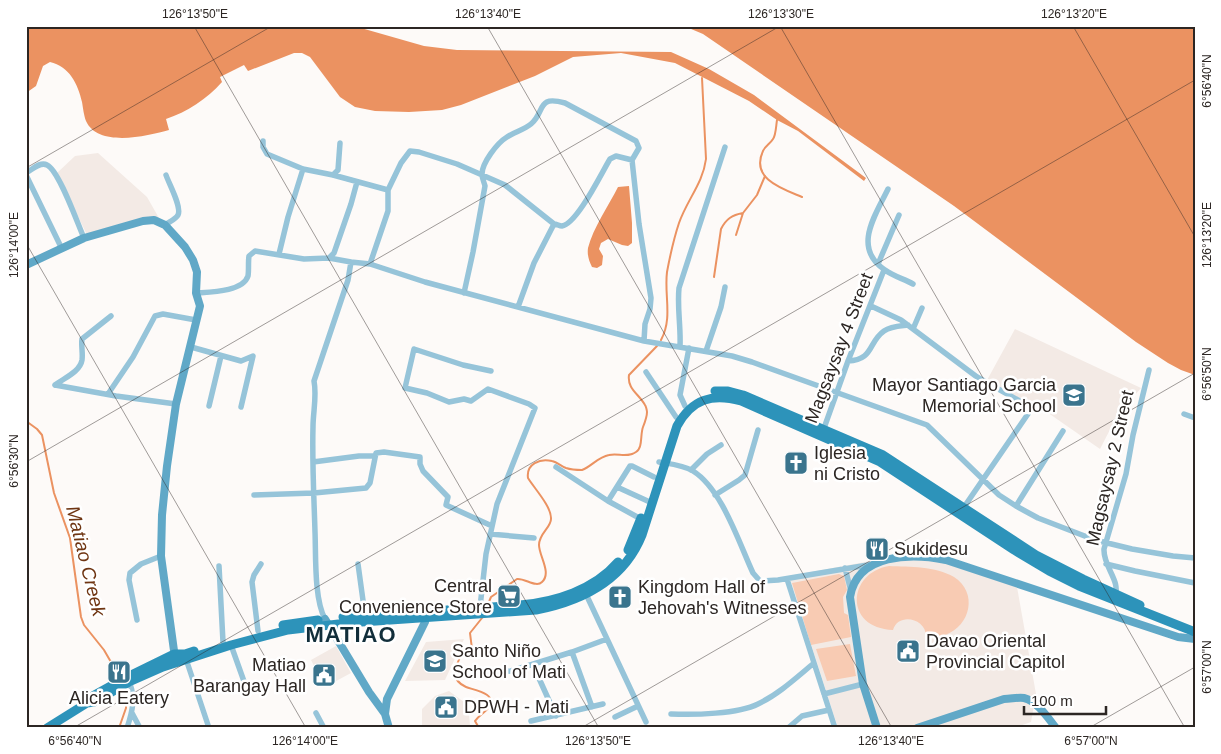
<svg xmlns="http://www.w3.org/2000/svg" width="1221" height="754" font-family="Arial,sans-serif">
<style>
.built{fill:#f3eae5}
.green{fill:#f8cbb3}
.water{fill:#eb9261}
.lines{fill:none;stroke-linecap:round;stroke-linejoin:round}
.stream{stroke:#eb9261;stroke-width:2}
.street{stroke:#96c4d9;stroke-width:5.5}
.secondary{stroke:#60a8c7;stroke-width:8}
.primary{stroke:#2d93ba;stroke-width:9}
.ticks{fill:none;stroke:#2c2623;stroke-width:1;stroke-opacity:0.45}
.labels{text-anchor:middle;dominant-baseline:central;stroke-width:5;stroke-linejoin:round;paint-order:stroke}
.street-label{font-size:18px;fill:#2c2623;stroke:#fff}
.poi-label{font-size:18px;fill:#2c2623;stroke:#fff;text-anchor:start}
.water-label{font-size:19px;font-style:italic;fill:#6f3512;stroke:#fff}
.district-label{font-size:22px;font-weight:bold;letter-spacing:1px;fill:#122e3a;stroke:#fff}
.neatline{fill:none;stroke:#2c2623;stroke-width:2}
.ticks-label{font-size:12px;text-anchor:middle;fill:#2c2623}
</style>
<rect width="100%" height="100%" fill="#fdfaf8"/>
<path class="built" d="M98,153L147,197L159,218L88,237L57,173L75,156Z
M1015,329L1141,388L1117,416L1100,449L1041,408L986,382Z
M876,560H932L957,566L1017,587L1036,694L1031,722L1014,728H838L789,576Z
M464,639L445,680L405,681L426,642Z
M336,646L351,673L325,687L311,660Z
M449,691L468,705L470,725L474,728H422V709L435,696Z"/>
<path class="green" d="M889,566C910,567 935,566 954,577C978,592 971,626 945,635C939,638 933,637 926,636C926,618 898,612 893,630C844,628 847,573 889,566Z
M839,574L844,576L847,590L843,597L844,613L848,615L851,637L811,645L792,583Z
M850,644L856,676L827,681L816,649Z"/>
<path class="water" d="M26,26H354L424,46L457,50L671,52L709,69L754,95L866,178L864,181L798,131L777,120L749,101L675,63L621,53L573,57L535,76L461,105L442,110L409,112L375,111L355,107L340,97L310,57L302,53H294L248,71L244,65L220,77L222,82C207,99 187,112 166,119L169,130C148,136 98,148 86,121C84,116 83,108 82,102C78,84 69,66 50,62L43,66L36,86L26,93Z
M684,26H1195V375L1181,370L1168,363L1136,342L954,206L703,34Z
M629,186L632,223V243L628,246L622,245L608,239L601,243L599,249L603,256L602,265L597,268L592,267C589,261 587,255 588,248C593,228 609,205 618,187Z"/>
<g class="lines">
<path class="stream" d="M777,120C776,126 776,135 773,139C770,144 765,146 763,151C750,179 783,189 802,197
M736,235L743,213L757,195L765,176
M714,277L721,229C726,219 732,215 743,213
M661,340C673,318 664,295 667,272C670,256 674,238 679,223C687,200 703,183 706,159L702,78
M26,421L37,429L42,435L54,493L70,538L81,617L84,625L104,650L119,676
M488,604L491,597L517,579C525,578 536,588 542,582C552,573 539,556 539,545C539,533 552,527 551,518C551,506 534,488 528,478C526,464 540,458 552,461C557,462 561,466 566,468C572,470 577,470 582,470C592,466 598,457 609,455C618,453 628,458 636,452C643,448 640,435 643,427C645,422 647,417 647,412C647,411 646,406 645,405C639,394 627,389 629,375L657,346
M119,728L126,708V690
M479,728L475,721C479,715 485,713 489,707C498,693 473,690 466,687C459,684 455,679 454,672L460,657L472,649L470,633L482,618
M522,728H528"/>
<path class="street" d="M263,141V147L267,154L303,169L333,175L388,190
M26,173C32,170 40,161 47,165C59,170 78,225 84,238
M26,175L62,249
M333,175L338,170L340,143
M888,189C875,216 852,248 885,270C893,276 904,279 913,284
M165,225C169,222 176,219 178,215C182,207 169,184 166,175
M279,254L288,217L303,169
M329,258L334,253L351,204L357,182
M351,262L370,264L425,282L644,341L732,356L752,362L927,425L999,495L1016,506L1038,518L1095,540L1132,549L1173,556L1195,558
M370,264L388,211V190L401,163L410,151L419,152L457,164L505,185L554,224C557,224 559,226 562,226C577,224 602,172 610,159L616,156L632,160
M878,264L899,215
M196,293C209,292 243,292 248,276C249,270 248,262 249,256L255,251L304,259L329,258L351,262L348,280L314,381C317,396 313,412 313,427C312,462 314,497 315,532C316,556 314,599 325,619
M464,293L473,252L485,186C484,182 482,178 482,174C482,163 497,143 507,137C514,132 524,130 531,124C546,111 536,95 565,103L636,141L639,148L632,160L639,224L651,298L650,309L645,324L644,341
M871,306L901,320L977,377L1032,408L962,510
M518,307L534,263L554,224
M913,329L922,308
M191,347L241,361L253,356L241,407
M680,347C681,326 677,308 679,288L725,147
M706,351L721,307L725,287
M848,361C874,360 868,342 884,331C891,326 900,326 908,325
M646,372L676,417
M55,385L116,396L176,404
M55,385C64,378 80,372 82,360C83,353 81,346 82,339L111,316
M108,394L133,357L155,316L163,314L196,320
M209,406L221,356
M685,406L680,395L689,348
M1184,414L1195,418
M823,431L848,361L884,270
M313,462L359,456H375
M659,462C671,464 683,465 693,471C722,489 739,543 753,573L760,581L778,580L874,564
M556,467L608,501L641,519
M691,470L707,454L721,445
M617,487L652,503
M254,495L314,493L366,488L370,483L376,453L384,452L420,457V464L423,471L448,497L446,505L492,526
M715,495L739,480L745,475L758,430
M608,501L630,466H632L654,477
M1016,506L1063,431
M490,534L534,538
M358,564L365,615
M1106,564L1135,571L1195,583
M219,566L223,642
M845,568L851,591
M787,579L835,728
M585,592L646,722
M1115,597C1121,580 1103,567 1104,549L1126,474L1133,435L1149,370
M480,607L486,554L497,504L535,408L529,404L488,389L471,401L464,399L449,402L427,393L405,388L414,349L463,365L491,371
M137,620L129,580L130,573L141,564L161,556
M258,631L252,582L254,575L261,564
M231,645L246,687
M185,656L209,728
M533,665L556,716
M485,673L511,671L572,652
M824,694L863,684
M592,707L572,652L607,639
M132,713L140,728
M316,713L324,728
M671,714C694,715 738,714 758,704C779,694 797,677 814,663
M615,717L638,706
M531,721L603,704
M127,728C133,710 136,696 128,679
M788,728L802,716L829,710"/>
<path class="secondary" d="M26,265L84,238L143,221L154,220L165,225L185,247L193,260L197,272L196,293L200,306L176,404L167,466L162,515L161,556L175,658
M325,619L369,692L385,714
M389,728L385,714L387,699L425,622L426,613
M877,728L863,684L850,597C857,553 912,553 946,560L1178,637L1195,639
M917,728L1004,699C1011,699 1018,697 1024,698C1037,701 1048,718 1056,728"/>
<path class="primary" d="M715,391H728L743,395L883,455L1036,555L1083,579L1140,605
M628,550L641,518
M343,617L520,605C555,602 594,590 618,562
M283,625L318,620
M87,703L91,697L127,677L174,654H185L194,651
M47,728L87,703L94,702L129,682L163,667L231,645L288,630L347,623L536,610C582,601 624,580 642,535L677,426C692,399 712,393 741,401L880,462L1014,550L1049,571L1079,586L1195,632"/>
</g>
<path class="ticks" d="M194,26L599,728M487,26L892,728M780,26L1185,728M1073,26L1195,237M26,168L272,26M26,243L306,728M26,462L780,26M73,728L1195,80M581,728L1195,373M1089,728L1195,667"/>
<defs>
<g id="school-square" transform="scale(1.25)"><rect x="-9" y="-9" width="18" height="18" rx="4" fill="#3a748d" stroke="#fff"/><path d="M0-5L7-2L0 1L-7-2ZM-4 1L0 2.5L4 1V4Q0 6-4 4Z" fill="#fff"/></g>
<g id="church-square" transform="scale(1.25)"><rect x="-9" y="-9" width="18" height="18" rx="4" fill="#3a748d" stroke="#fff"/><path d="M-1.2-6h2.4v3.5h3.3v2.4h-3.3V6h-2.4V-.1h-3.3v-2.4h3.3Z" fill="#fff"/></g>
<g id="restaurant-square" transform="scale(1.25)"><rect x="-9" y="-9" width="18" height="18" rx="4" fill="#3a748d" stroke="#fff"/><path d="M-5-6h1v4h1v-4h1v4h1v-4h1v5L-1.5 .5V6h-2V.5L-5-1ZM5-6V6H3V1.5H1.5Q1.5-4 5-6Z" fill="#fff"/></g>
<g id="supermarket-square" transform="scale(1.25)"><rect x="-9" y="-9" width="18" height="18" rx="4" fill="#3a748d" stroke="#fff"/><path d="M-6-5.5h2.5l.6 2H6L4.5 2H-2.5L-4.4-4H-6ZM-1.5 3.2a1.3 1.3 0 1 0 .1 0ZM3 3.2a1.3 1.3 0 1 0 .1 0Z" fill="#fff"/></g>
<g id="civic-square" transform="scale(1.25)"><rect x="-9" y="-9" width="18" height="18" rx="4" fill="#3a748d" stroke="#fff"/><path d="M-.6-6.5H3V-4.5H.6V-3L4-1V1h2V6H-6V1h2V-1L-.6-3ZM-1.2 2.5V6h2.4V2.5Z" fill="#fff"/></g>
</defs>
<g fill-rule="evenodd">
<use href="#school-square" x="1074" y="395"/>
<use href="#church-square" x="796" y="463"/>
<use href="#restaurant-square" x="877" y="549"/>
<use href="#supermarket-square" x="509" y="596"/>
<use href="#church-square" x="620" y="597"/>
<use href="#civic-square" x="908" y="651"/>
<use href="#school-square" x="435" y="661"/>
<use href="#restaurant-square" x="119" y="672"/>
<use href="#civic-square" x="324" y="675"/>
<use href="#civic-square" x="446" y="707"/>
</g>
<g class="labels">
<g class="street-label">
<text transform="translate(839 348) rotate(-69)">Magsaysay 4 Street</text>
<text transform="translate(1110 468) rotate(-77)">Magsaysay 2 Street</text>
</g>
<g class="poi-label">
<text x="1056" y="385" text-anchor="end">Mayor Santiago Garcia<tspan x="1056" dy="21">Memorial School</tspan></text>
<text x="814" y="453">Iglesia<tspan x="814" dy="21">ni Cristo</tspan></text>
<text x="894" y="549">Sukidesu</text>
<text x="492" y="586" text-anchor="end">Central<tspan x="492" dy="21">Convenience Store</tspan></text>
<text x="638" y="587">Kingdom Hall of<tspan x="638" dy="21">Jehovah's Witnesses</tspan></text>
<text x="926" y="641">Davao Oriental<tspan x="926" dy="21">Provincial Capitol</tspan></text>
<text x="452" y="651">Santo Niño<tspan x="452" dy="21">School of Mati</tspan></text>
<text x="306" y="665" text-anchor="end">Matiao<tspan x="306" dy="21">Barangay Hall</tspan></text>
<text x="119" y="698" text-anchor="middle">Alicia Eatery</text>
<text x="464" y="707">DPWH - Mati</text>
</g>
<g class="water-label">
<text transform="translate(86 561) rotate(76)">Matiao Creek</text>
</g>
<g class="district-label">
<text x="351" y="634">MATIAO</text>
</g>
</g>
<rect width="1221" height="754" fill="none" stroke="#ffffff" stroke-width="55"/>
<path d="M1024 706v8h82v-8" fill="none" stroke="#2c2623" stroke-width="2.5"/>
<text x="1031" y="706" font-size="15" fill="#2c2623" stroke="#ffffff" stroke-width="4" paint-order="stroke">100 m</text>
<rect x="28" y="28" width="1166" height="698" class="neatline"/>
<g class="ticks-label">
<text x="195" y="18">126°13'50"E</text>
<text x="488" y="18">126°13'40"E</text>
<text x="781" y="18">126°13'30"E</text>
<text x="1074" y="18">126°13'20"E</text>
<text transform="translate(1207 81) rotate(-90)" y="4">6°56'40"N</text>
<text transform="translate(1207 235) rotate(-90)" y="4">126°13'20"E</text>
<text transform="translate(14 245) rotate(-90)" y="4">126°14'00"E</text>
<text transform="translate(1207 374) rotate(-90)" y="4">6°56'50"N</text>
<text transform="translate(14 461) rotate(-90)" y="4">6°56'30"N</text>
<text transform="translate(1207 667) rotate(-90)" y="4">6°57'00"N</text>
<text x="75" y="745">6°56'40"N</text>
<text x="305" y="745">126°14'00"E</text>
<text x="598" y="745">126°13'50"E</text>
<text x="891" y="745">126°13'40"E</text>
<text x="1091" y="745">6°57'00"N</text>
</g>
</svg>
